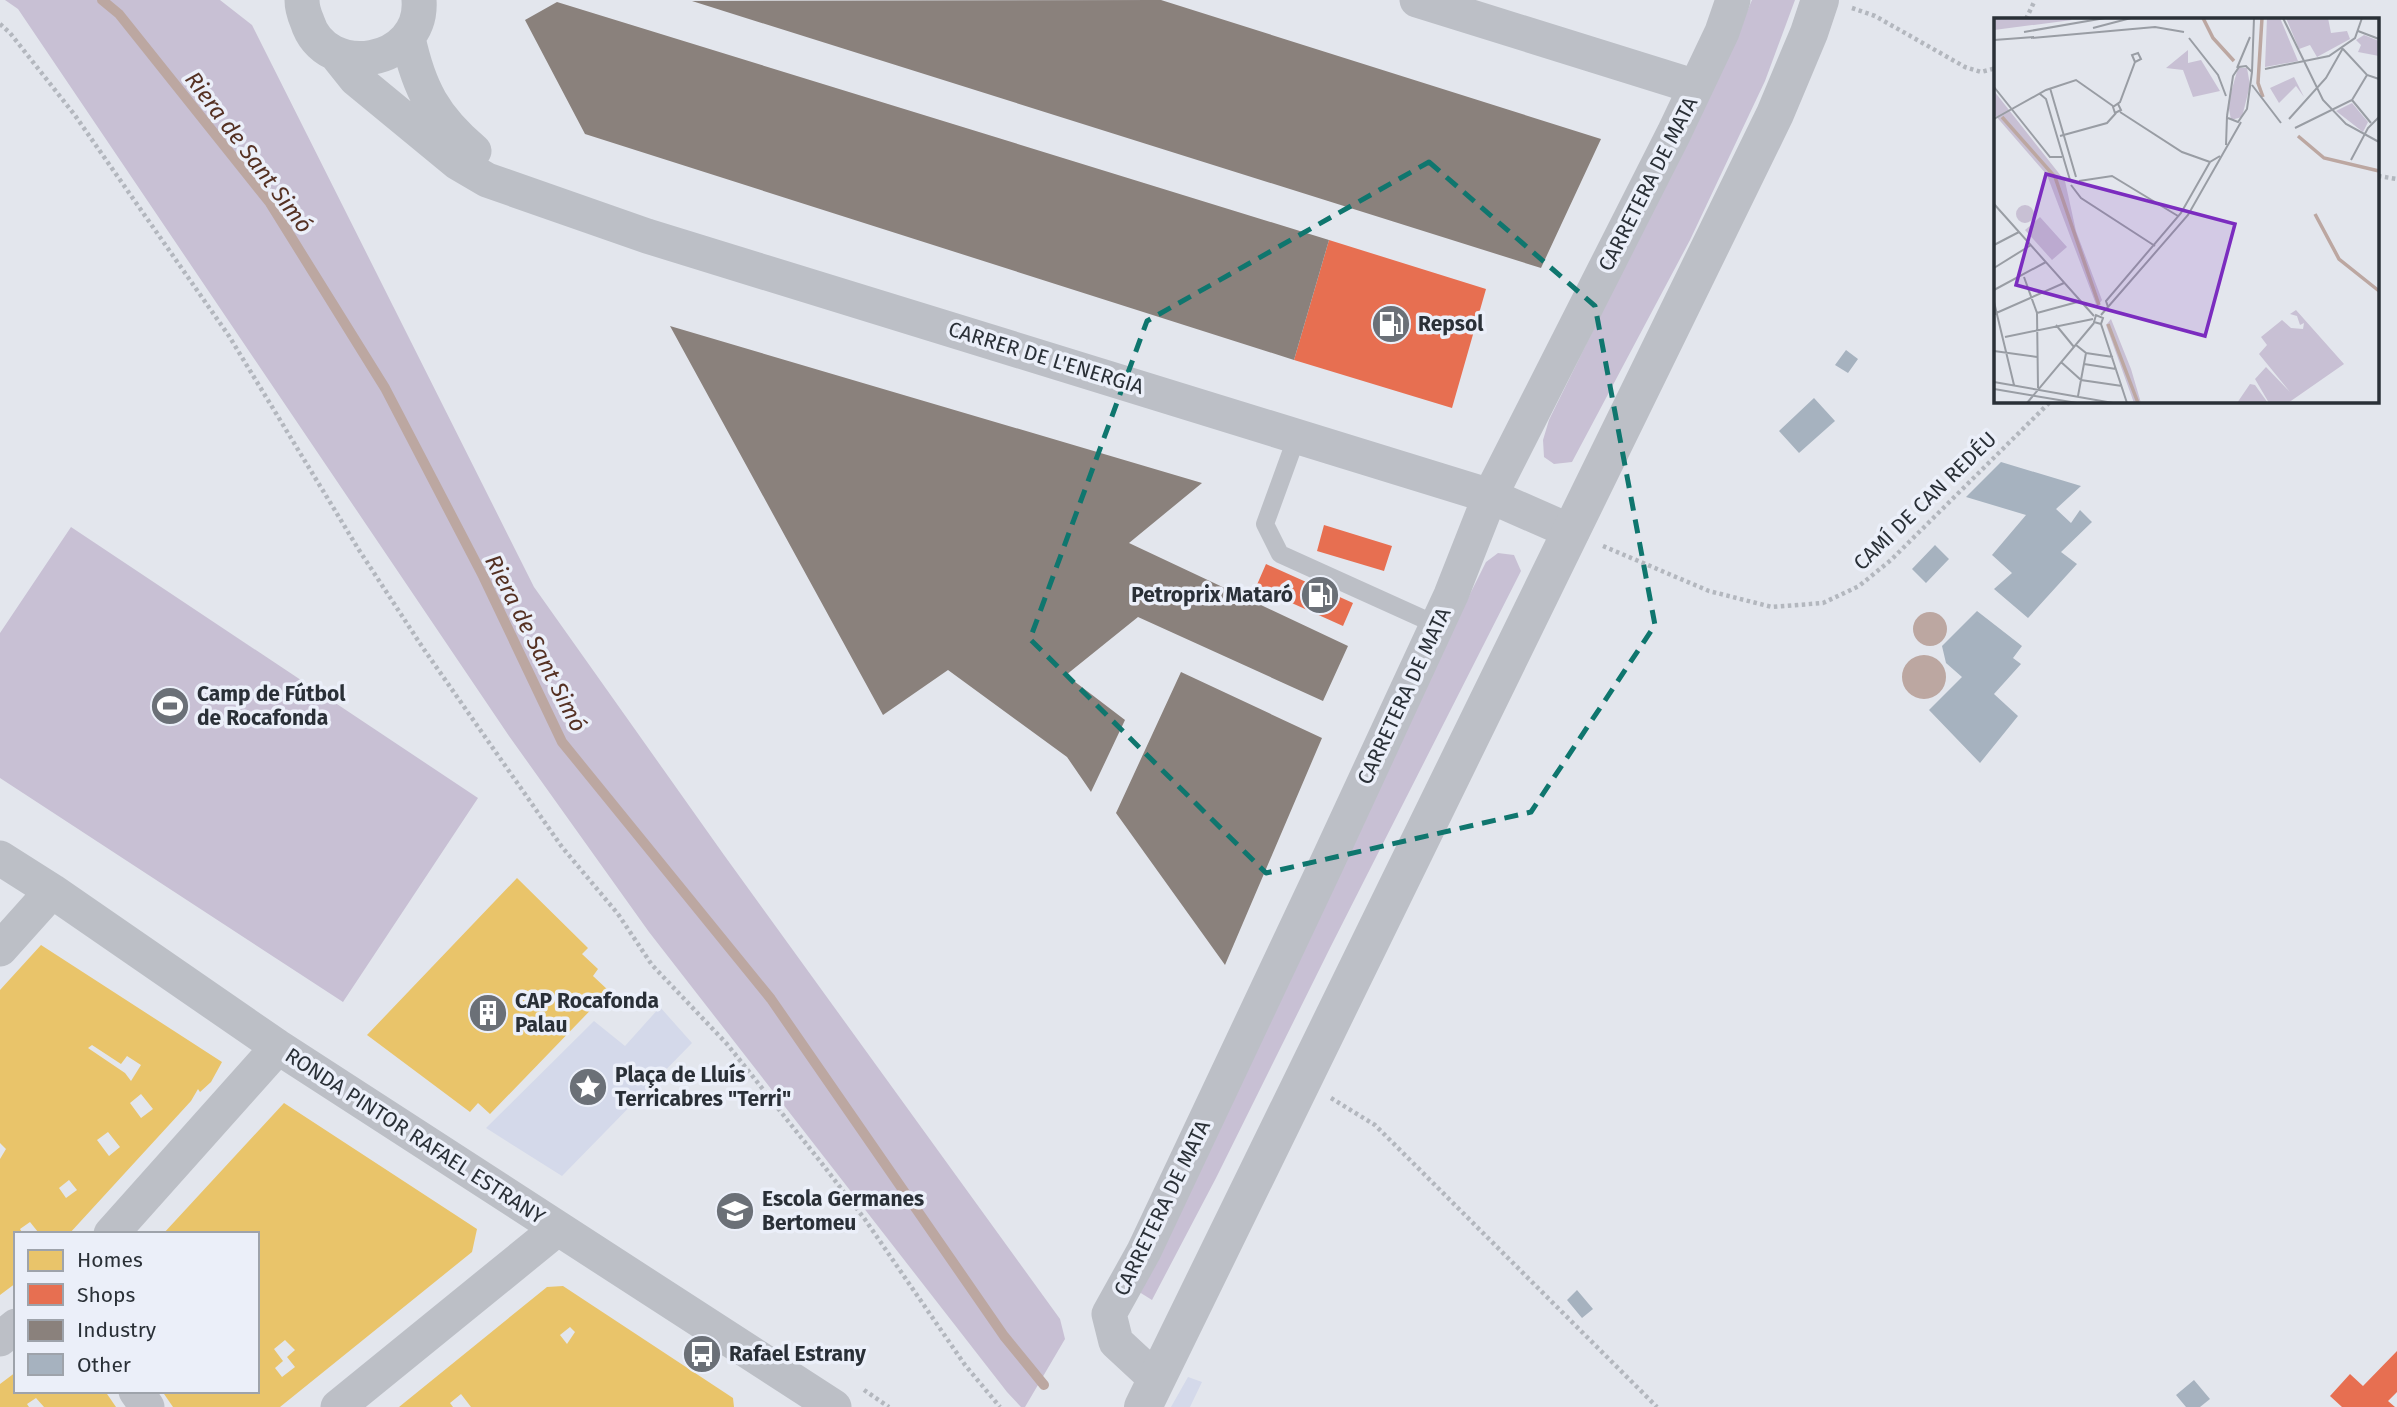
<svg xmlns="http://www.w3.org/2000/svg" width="2397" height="1407" font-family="'Fira Sans',sans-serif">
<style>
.green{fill:#c8c0d4}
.plaza{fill:#d4d9ea}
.water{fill:#bca7a1}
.homes{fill:#e9c46a;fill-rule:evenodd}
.shops{fill:#e76f51}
.industry{fill:#8a817c}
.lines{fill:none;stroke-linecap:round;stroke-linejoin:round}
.stream{stroke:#bca7a1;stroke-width:10}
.building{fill:#a6b2bf}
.path{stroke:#b3b7be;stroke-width:4.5;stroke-dasharray:3.5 3.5;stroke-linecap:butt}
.service{stroke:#bcbfc6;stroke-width:18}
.minor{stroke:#bcbfc6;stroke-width:35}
.tertiary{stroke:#bcbfc6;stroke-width:38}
.marked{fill:none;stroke:#0f766e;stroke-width:5;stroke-dasharray:14 9;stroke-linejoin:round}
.labels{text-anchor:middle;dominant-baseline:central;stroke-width:7;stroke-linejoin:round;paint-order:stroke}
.street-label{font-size:21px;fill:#2a3037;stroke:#ebeff9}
.poi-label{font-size:21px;font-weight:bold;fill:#2a3037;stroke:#ebeff9;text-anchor:start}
.water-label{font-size:23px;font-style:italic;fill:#553123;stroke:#ebeff9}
.inset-river{fill:none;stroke:#bca7a1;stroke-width:3.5}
.inset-road{fill:none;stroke:#999da4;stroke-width:2}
.view{fill:#7b2cbf;fill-opacity:0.15;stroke:#7b2cbf;stroke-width:3.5}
.inset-edge{fill:none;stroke:#2a3037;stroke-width:3.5}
</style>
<rect width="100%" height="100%" fill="#e3e6ed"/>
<path class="green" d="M5,0H220L252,25L534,587L724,855L1060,1319L1065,1339L1025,1407H1021L1007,1392L649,932L509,736L18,9Z
M1752,0H1795L1765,81L1690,240L1572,462L1554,464L1544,457L1543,440L1549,420L1727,58Z
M71,527L478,798L343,1002L0,778V633Z
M1498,553L1514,555L1521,571L1330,948L1216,1178L1152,1300L1136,1290L1363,808L1486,562Z"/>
<path class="plaza" d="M660,1007L692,1043L562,1176L486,1128L594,1021L625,1046Z
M1188,1377L1202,1382L1190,1407H1171Z"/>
<path class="water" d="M1913 629a17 17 0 1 1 34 0a17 17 0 1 1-34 0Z
M1902 677a22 22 0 1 1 44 0a22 22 0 1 1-44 0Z"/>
<path class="homes" d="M517,878L588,948L582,954L598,969L593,976L609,991L490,1114L478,1103L470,1112L367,1035Z
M41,945L222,1062L211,1082L200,1092L198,1089L191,1101L69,1234H36L38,1232L30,1222L20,1229L23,1234H16V1283L0,1295V1159L6,1149L0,1143V990ZM92,1045L121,1064L127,1056L141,1065L131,1081L125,1073L88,1048ZM141,1094L153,1109L141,1118L130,1103ZM108,1132L120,1147L109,1156L97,1140ZM69,1180L77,1190L66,1198L59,1188Z
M284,1103L477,1229L472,1252L280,1407H173L162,1391H186L188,1394L191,1391H257V1234H163ZM285,1340L295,1350L287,1357L295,1367L282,1377L275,1368L283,1361L274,1349Z
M563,1286L733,1398L734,1407H471L461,1394L450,1403L453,1407H399L547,1287ZM570,1327L575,1332L567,1344L560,1335Z
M16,1372V1391H105L116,1407H44L36,1398L27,1404L29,1407H0V1384Z"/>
<path class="shops" d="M1329,240L1486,289L1452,408L1294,360Z
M1324,525L1392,546L1384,571L1317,551Z
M1266,564L1353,603L1343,626L1256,587Z
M2397,1351V1392L2388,1401L2395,1407H2342L2330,1396L2350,1374L2363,1386Z"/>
<path class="industry" d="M1161,0L1601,139L1541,268L692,1Z
M557,2L1329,240L1294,360L585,134L525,20Z
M670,326L1202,483L1129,543L1348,646L1323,701L1138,617L1066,675L1125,720L1091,792L1067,757L948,670L883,715Z
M1181,672L1322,738L1225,965L1116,813Z"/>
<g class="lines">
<path class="stream" d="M102,0L119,14L270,203L385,388L483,576L562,742L771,999L1004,1336L1044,1385"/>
</g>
<path class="building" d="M1846,350L1858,359L1848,373L1835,365Z
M1814,398L1835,421L1799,453L1779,431Z
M2001,462L2081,486L2056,509L2071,523L2080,510L2092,522L2061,552L2077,564L2028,618L1994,589L2012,573L1992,555L2026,515L1966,497Z
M1935,545L1949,559L1926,583L1912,569Z
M1977,611L2022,646L2013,658L2021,664L1994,694L2018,716L1980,763L1929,710L1962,677L1946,663L1942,646Z
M1577,1290L1593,1309L1582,1318L1567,1300Z
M2194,1380L2210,1399L2200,1407H2186L2176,1395Z"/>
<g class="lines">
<path class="path" d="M1852,8L1875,16L1965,67L1981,72L1996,68
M2026,19L2035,0
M0,24L10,33L74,114L229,336L359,550L423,648L562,847L618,914L652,965L727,1044L823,1165L864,1218L965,1365L1000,1407
M2378,176L2397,179
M1603,546L1709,591L1772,607L1823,603L1859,586L1891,560L2051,401
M1331,1098L1375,1125L1657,1407
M864,1390L889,1407"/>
<path class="service" d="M1297,436L1265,524L1280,554L1437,625"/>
<path class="minor" d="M302,0C302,8 304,14 307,21C326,82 424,64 419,0
M1417,0L1696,87
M408,38C419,89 434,117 474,151
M336,54L356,79L458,163L487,180L647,236L1490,496L1572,532
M0,858L52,891L278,1047L834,1407
M0,949L52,891
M111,1234L278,1047
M0,1339L16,1326
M1157,1380L1116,1342L1109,1314L1144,1251L1326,865L1451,595L1490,496L1674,133L1722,32L1733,0
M136,1391L147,1407
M338,1407L557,1229"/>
<path class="tertiary" d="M1143,1407L1775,114L1809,33L1820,0"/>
</g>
<path class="marked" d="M1429,162L1595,306L1655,625L1531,812L1266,873L1030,639L1147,321Z"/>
<defs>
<g id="fuel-disc" transform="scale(2.0125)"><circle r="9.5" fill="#6b7077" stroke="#ebeff9"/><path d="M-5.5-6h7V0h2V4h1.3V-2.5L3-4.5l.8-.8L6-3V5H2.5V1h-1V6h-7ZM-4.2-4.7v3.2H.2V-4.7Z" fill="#fff"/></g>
<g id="stadium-disc" transform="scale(2.0125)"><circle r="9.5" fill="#6b7077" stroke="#ebeff9"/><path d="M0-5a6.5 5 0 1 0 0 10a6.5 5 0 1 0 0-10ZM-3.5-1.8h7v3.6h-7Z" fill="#fff"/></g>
<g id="building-disc" transform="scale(2.0125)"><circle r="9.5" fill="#6b7077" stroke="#ebeff9"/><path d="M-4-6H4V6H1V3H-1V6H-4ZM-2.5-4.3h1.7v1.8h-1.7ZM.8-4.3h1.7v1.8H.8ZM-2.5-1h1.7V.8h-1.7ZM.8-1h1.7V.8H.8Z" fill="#fff"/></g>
<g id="sight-disc" transform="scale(2.0125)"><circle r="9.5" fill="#6b7077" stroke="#ebeff9"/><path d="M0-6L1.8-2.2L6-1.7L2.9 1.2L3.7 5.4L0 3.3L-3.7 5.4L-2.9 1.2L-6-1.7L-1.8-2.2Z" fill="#fff"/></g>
<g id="school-disc" transform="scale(2.0125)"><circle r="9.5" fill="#6b7077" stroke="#ebeff9"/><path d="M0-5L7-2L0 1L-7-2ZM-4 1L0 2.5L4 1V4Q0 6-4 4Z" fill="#fff"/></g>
<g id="bus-disc" transform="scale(2.0125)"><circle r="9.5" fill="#6b7077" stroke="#ebeff9"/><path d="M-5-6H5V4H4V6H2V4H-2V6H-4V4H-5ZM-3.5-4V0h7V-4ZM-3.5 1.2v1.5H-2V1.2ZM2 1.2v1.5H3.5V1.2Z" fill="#fff"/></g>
</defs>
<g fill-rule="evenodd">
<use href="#fuel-disc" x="1391" y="324"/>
<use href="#fuel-disc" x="1320" y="595"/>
<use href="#stadium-disc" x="170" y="706"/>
<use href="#building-disc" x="488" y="1013"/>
<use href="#sight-disc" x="588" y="1087"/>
<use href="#school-disc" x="735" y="1211"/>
<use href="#bus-disc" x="702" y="1354"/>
</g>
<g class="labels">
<g class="street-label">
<text transform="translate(1648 184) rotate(-63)">CARRETERA DE MATA</text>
<text transform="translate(1046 358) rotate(17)">CARRER DE L'ENERGIA</text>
<text transform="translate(1925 501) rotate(-44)">CAMÍ DE CAN REDÉU</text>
<text transform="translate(1404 696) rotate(-65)">CARRETERA DE MATA</text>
<text transform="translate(415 1136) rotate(33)">RONDA PINTOR RAFAEL ESTRANY</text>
<text transform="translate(1162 1208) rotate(-64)">CARRETERA DE MATA</text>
</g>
<g class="poi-label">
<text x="1418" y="324">Repsol</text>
<text x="1293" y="595" text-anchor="end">Petroprix Mataró</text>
<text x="197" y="694">Camp de Fútbol<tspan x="197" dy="24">de Rocafonda</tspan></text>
<text x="515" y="1001">CAP Rocafonda<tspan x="515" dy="24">Palau</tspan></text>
<text x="615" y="1075">Plaça de Lluís<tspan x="615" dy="24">Terricabres "Terri"</tspan></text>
<text x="762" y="1199">Escola Germanes<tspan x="762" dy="24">Bertomeu</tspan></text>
<text x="729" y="1354">Rafael Estrany</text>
</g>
<g class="water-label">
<text transform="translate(249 152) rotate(53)">Riera de Sant Simó</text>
<text transform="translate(536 643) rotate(63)">Riera de Sant Simó</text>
</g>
</g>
<g transform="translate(1994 18)">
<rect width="385" height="385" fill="#e3e6ed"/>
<path d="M0,0H74L78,2L0,12ZM273,0H286L304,43L271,49ZM292,0H334L337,15L353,13L356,21L323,39L316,27L305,31ZM370,17L385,23V38L364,34L367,27L362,22ZM194,32V45L207,42L226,73L199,79L189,52L172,50ZM244,50H253L256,67L248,99L237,102L234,85ZM300,59L310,79L302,68L285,85L276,70ZM0,73L71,163L82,213L108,282L103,289L53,157L0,96ZM358,85L374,104L369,114L342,93ZM22 196a9 9 0 1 1 18 0a9 9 0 1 1-18 0ZM46,199L73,229L58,242L31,212ZM302,292L350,346L294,385H275L261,361L272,349L296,374L265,336L273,327L267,319L288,302L297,310L309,311L310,305L306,307L303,298L296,296ZM117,301L137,351L147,385H140L112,307ZM256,366L261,367L274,385H243Z" fill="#c8c0d4"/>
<path class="inset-river" d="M209,0L219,20L240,43M268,0L264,65L269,79M8,99L61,159L105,287M304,118L330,140L385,153M321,196L345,241L385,273M114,306L144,385"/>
<path class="inset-road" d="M289,0L329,82L352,106L385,124M99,10L137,0M364,13L385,21M30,14L111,0M37,20L161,9L190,14M195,20L224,57L232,78M0,22L40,19M349,31L373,57L385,61M243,50L256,19M271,51L335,38L361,20L368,0M258,54L260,0M258,67L287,105M0,69L56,139H68M56,70L82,159M46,76L52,81L76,162M358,82L377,105M124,86L127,92L121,95L119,89L126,84L141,44L147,41L144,35L138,37L141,44M126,94L188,134L216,144M233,98L239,58L245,49L252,48L258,54L253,91L244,104L234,100M0,101L52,72L82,62L119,88M295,101L332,60L349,30M301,110L358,82L373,57M66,118L113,105L122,95M232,127L233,98M357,142L374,110L385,99M85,163L118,158L184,198M77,167L87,180L161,228M0,186L100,298M0,227L25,214M0,250L37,227M30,259L43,295L44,370M0,272L52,244M0,284L20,367M114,289L112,283L187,195L216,144L226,138M43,295L87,283M0,296L70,265M107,297L194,197L247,104M107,306L100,304L102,297L109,300L107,306L133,385M62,307L80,329M11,319L99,301M82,327L92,335L84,378M0,333L43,339M92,335L119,339M67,344L87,362L128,368M90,346L122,351M0,364L119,385M0,371L83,385M33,385L100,305"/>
<path class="view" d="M52,156L241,206L211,318L22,267Z"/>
<rect width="385" height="385" class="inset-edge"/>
</g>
<rect x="14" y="1232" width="245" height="161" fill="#ebeff9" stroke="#9ea3ab" stroke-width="2"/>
<rect x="28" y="1250" width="35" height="21" fill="#e9c46a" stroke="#9ea3ab" stroke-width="2"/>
<text x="77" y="1267" font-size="21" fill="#2a3037">Homes</text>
<rect x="28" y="1284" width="35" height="21" fill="#e76f51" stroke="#9ea3ab" stroke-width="2"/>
<text x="77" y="1302" font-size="21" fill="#2a3037">Shops</text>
<rect x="28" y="1320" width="35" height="21" fill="#8a817c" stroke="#9ea3ab" stroke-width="2"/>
<text x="77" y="1337" font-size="21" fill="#2a3037">Industry</text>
<rect x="28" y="1354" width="35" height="21" fill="#a6b2bf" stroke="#9ea3ab" stroke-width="2"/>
<text x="77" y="1372" font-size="21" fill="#2a3037">Other</text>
</svg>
